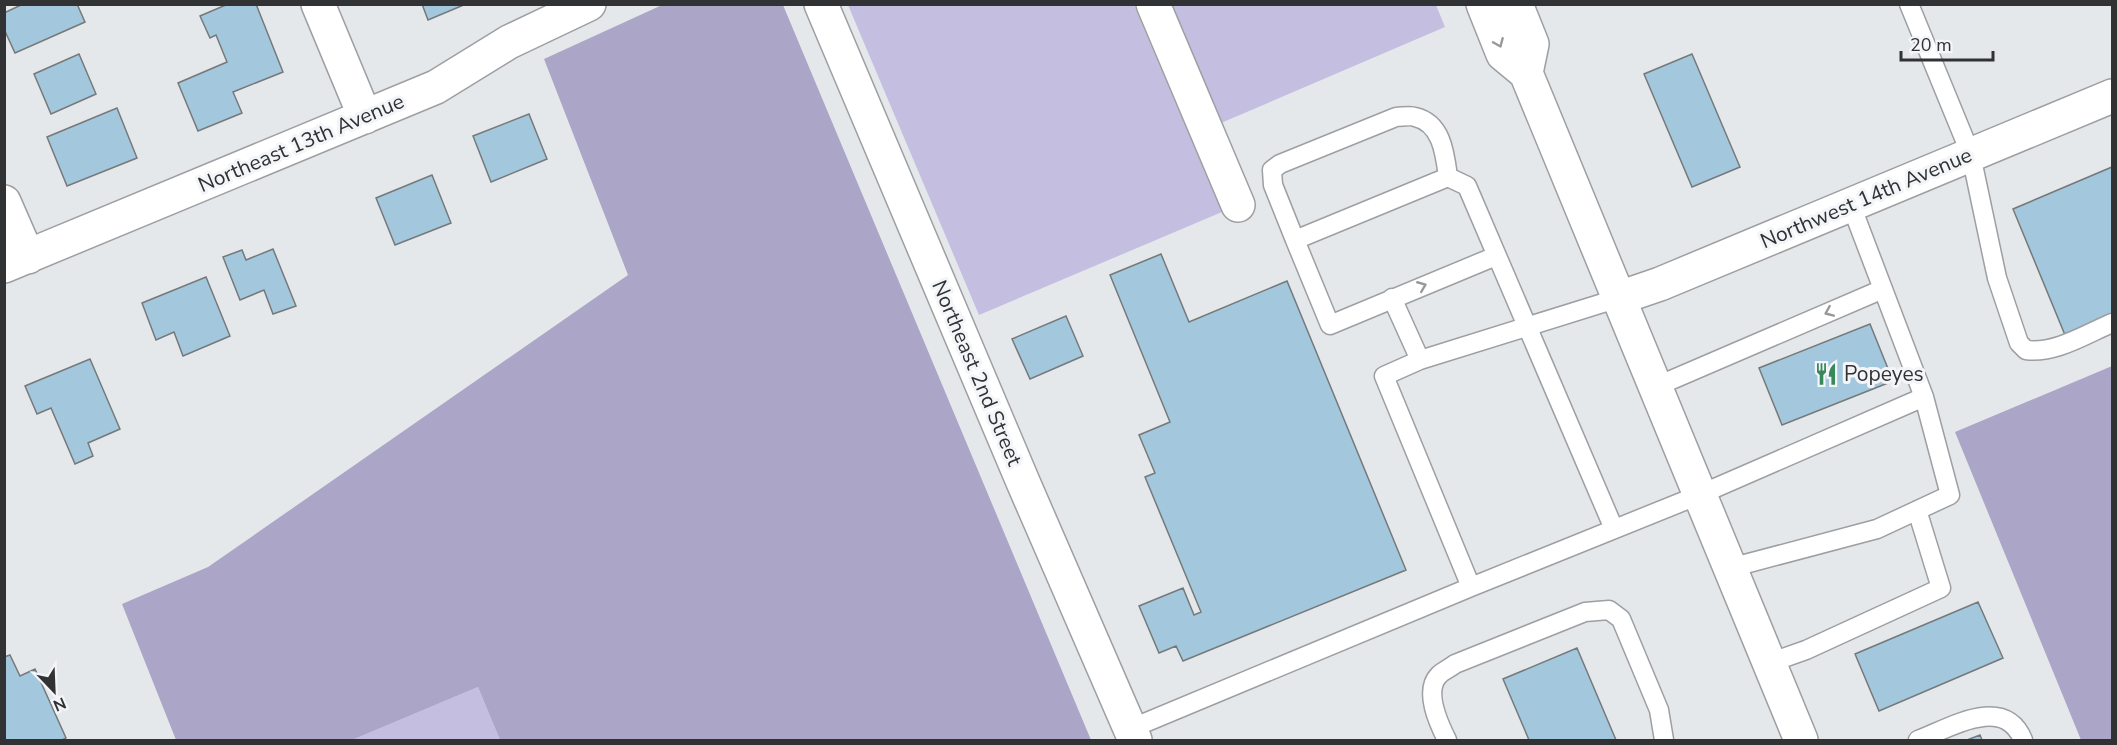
<svg xmlns="http://www.w3.org/2000/svg" width="2117" height="745" font-family="'Nunito Sans',sans-serif">
<style>
.green{fill:#c4bee1}
.forest{fill:#aba6c8}
.building{fill:#a3c7dd;stroke:#75797a;stroke-width:1.5}
.lines{fill:none;stroke-linecap:round;stroke-linejoin:round}
.lane-casing{stroke:#9d9fa2;stroke-width:21}
.street-casing{stroke:#9d9fa2;stroke-width:36}
.secondary-casing{stroke:#9d9fa2;stroke-width:36}
.lane{stroke:#fff;stroke-width:18}
.street{stroke:#fff;stroke-width:33}
.secondary{stroke:#fff;stroke-width:33}
.oneway{stroke:#989899}
.labels{text-anchor:middle;dominant-baseline:central;stroke-width:6;stroke-linejoin:round;paint-order:stroke}
.street-label{font-size:21px;fill:#313233;stroke:#f3f5f8}
.poi-label{font-size:21px;fill:#313233;stroke:#f3f5f8;text-anchor:start}
</style>
<rect width="100%" height="100%" fill="#e5e8eb"/>
<path class="green" d="M848,5H1134L1222,212L979,315Z
M1170,5H1436L1445,27L1221,123Z
M478,687L500,740H352Z"/>
<path class="forest" d="M662,5H783L1091,740H500L478,687L352,740H176L122,604L208,567L628,275L544,59Z
M2112,366V740H2081L1955,432Z"/>
<path class="building" d="M23,4H77L85,22L15,53L4,29V13Z
M228,4H256L283,72L233,92L242,113L198,131L178,83L227,62L216,35L210,38L200,16Z
M422,4H466L428,20Z
M79,54L96,94L51,114L34,74Z
M1692,54L1740,167L1692,187L1644,74Z
M117,108L137,158L67,186L47,137Z
M529,114L547,159L491,182L473,136Z
M2112,167V315L2065,335L2013,209Z
M432,175L451,223L395,245L376,198Z
M273,249L296,306L273,314L264,290L240,300L223,257L242,250L246,260Z
M1161,254L1189,322L1287,281L1406,570L1183,661L1176,646L1159,653L1139,606L1183,588L1194,615L1201,612L1145,477L1155,473L1139,435L1170,422L1110,275Z
M206,277L230,336L183,356L174,332L156,340L142,303Z
M1066,316L1083,356L1030,379L1012,339Z
M1870,324L1893,381L1782,425L1759,368Z
M90,359L120,429L88,443L93,456L75,464L51,408L37,414L25,386Z
M1978,602L2003,658L1879,711L1855,654Z
M1577,648L1616,740H1529L1503,679Z
M10,655L20,676L35,669L66,738L62,740H4V657Z
M1980,735L1982,740H1967Z"/>
<g class="lines">
<g class="lane-casing">
<path id="lane" d="M1909,4L1971,155L1997,278L2019,343L2026,350C2055,354 2086,334 2112,323
M1295,240L1273,185L1272,170L1280,164L1396,117C1402,117 1410,115 1415,117C1442,123 1445,154 1448,177
M1496,256L1330,325L1295,240L1448,177L1467,186L1614,529
M1392,298L1420,360
M1655,387L1883,289
M1730,568L1877,529L1950,495L1924,397
M1471,587L1699,495L1924,397L1851,205
M1769,663L1806,650L1941,588L1917,510
M1130,729L1471,587L1384,376L1420,360L1619,298
M1447,740C1439,724 1423,691 1439,675C1443,671 1450,668 1455,664L1585,612L1609,610L1621,619L1659,710L1664,740
M1918,740C1950,728 2004,694 2023,740"/>
</g>
<g class="street-casing">
<path id="street" d="M318,4L365,117
M821,4L1023,482L1135,740
M1153,4L1238,205
M4,202L28,257
M4,266L436,87L509,42L589,4
M1619,298L1660,284L2112,96"/>
</g>
<g class="secondary-casing">
<path id="secondary" d="M1483,4L1503,54L1526,73L1801,740
M1516,4L1532,44L1526,73"/>
</g>
<use href="#lane" class="lane"/>
<use href="#street" class="street"/>
<use href="#secondary" class="secondary"/>
</g>
<defs><path id="oneway-chevron" d="M-2-3.5L2.5 0L-2 3.5" fill="none" stroke-width="1.6" stroke-linecap="round" stroke-linejoin="round" transform="scale(1.5)"/></defs>
<g class="oneway">
<use href="#oneway-chevron" transform="translate(1499 43) rotate(67)"/>
<use href="#oneway-chevron" transform="translate(1422 286) rotate(-22)"/>
<use href="#oneway-chevron" transform="translate(1829 312) rotate(157)"/>
</g>
<defs>
<g id="restaurant-bare" transform="scale(1.8)"><path d="M-5-6h1v4h1v-4h1v4h1v-4h1v5L-1.5 .5V6h-2V.5L-5-1ZM5-6V6H3V1.5H1.5Q1.5-4 5-6Z" fill="#37895a" stroke="#f3f5f8" stroke-width="2.5" paint-order="stroke"/></g>
</defs>
<g fill-rule="evenodd">
<use href="#restaurant-bare" x="1826" y="374"/>
</g>
<g class="labels">
<g class="street-label">
<text transform="translate(301 143) rotate(-23)">Northeast 13th Avenue</text>
<text transform="translate(1866 198) rotate(-23)">Northwest 14th Avenue</text>
<text transform="translate(977 373) rotate(67)">Northeast 2nd Street</text>
</g>
<g class="poi-label">
<text x="1844" y="374">Popeyes</text>
</g>
</g>
<rect width="2117" height="745" fill="none" stroke="#313233" stroke-width="12"/>
<g transform="translate(54 691) rotate(157)" stroke="#f3f5f8" stroke-width="4.5" paint-order="stroke">
<path d="M0-4.5L10 22L0 15L-10 22Z" fill="#313233"/>
<text y="-9" font-size="16" font-weight="bold" text-anchor="middle" fill="#313233">N</text>
</g>
<path d="M1901 51v9h92v-9" fill="none" stroke="#313233" stroke-width="3"/>
<text x="1910" y="51" font-size="18" fill="#313233" stroke="#f3f5f8" stroke-width="4.5" paint-order="stroke">20 m</text>
</svg>
